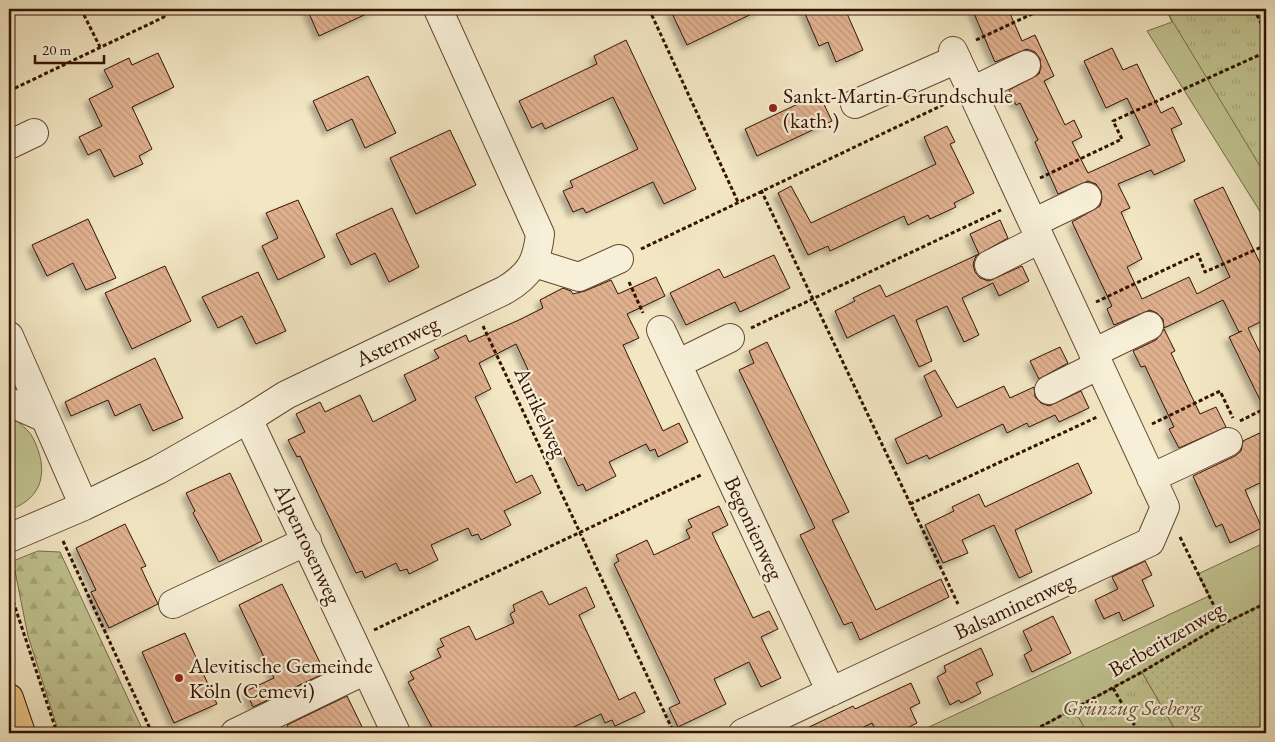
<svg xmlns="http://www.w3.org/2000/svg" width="1275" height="742" font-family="'EB Garamond',serif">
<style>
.grass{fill:#c0c390;stroke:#7a6b49}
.forest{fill:url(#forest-firs);stroke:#7a6b49}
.park{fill:url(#park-tufts);stroke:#7a6b49}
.garden{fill:url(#garden-dots);stroke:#7a6b49}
.building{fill:url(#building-back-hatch);stroke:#331302;filter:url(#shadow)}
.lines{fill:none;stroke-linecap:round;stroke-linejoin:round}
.minor-casing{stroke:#634832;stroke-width:30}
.major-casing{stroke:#331302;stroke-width:30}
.path{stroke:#331302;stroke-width:3;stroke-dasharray:4 2.5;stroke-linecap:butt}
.minor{stroke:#f7efd8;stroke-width:28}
.major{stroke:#e9c382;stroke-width:28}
.poi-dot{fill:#8f2418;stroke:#f7efd8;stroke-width:2}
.labels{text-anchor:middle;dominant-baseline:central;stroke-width:4.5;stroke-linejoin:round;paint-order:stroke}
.poi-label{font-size:22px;fill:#331302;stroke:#f7efd8;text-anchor:start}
.street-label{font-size:22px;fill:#331302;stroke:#f7efd8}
.park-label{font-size:22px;font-style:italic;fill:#645134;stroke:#f7efd8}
</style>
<defs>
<pattern id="forest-firs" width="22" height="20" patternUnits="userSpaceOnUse" patternTransform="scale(1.25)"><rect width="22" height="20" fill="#c0c390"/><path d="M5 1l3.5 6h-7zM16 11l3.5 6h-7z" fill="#a5a77b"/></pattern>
<pattern id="park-tufts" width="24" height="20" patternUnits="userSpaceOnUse" patternTransform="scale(1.25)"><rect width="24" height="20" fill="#c0c390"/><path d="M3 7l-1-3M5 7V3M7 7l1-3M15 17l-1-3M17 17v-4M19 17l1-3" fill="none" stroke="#a5a77b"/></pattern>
<pattern id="garden-dots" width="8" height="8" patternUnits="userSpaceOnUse" patternTransform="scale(1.25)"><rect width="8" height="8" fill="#c0c390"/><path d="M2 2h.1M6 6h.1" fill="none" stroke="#a5a77b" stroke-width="1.8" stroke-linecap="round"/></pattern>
<pattern id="building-back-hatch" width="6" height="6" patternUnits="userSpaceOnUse" patternTransform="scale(1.25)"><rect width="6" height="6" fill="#e0b18f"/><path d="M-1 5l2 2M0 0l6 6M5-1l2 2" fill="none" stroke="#c1977a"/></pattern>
<filter id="shadow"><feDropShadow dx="-4.5" dy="4.5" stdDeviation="2.5" flood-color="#0004"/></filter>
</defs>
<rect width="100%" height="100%" fill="#f2e6c3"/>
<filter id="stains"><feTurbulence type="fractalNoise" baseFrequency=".004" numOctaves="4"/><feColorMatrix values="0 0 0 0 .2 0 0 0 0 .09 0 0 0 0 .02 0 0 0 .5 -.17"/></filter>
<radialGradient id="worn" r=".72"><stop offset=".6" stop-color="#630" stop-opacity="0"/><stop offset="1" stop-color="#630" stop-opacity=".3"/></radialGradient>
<path class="grass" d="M1166,9H1266V221L1147,31L1172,22Z
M11,416C18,422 29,430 33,438C49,470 44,498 9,510V417Z
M1266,542V603L1223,624L1142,672L1029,733H916L1209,596L1198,574Z"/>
<path class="forest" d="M38,551L60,552L144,733H59L28,636L13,561Z"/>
<path class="park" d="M1166,9H1266V176L1173,22Z
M1142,672L1177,733H1087L1074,709Z"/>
<path class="garden" d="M1266,603V733H1177L1142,672L1223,624Z
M1074,709L1087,733H1029Z"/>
<path class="building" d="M307,9H377L319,36Z
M670,9H762L687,45Z
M803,9H845L863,50L836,62L828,42L819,46Z
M972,9H1008L1022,41L1035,35L1054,76L1044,81L1065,125L1074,120L1082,137L1072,142L1088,173L1150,145L1127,98L1106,108L1084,61L1112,48L1123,70L1137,64L1161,113L1173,107L1182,124L1171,129L1185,161L1154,175L1151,170L1118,184L1130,208L1121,212L1142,259L1127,267L1142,299L1189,277L1197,294L1230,277L1194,200L1223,187L1266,275V319L1248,328L1266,365V412L1229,337L1242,331L1239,332L1223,300L1164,328L1163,319L1157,313L1150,310L1114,325L1107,309L1112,306L1072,222L1100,206L1102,199L1101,191L1096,184L1088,181L1058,194L1035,142L1038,140L1020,103L1016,105L1009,90L1039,74L1041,67L1040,59L1035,52L1027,49L995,62Z
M626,40L696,189L664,204L653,182L586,213L583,208L573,212L563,191L573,187L570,181L638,149L613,97L545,129L542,123L532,128L519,101L597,64L594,56Z
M158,53L174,87L132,107L152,149L139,156L143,164L114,177L100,149L88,155L79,137L102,126L89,99L113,87L104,70L129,58L132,65Z
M368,76L396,133L365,148L352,119L327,131L313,101Z
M819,94L832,121L757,156L745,129Z
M947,126L955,142L950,144L974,193L954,203L956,207L930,219L928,215L908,225L904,216L830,251L828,246L808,255L778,193L791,186L811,223L936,164L924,137Z
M450,130L476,185L416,214L390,158Z
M298,200L325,257L278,280L262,246L278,238L266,213Z
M392,208L419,267L389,282L375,253L351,265L336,234Z
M88,219L116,278L86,290L73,263L47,276L32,245Z
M1000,220L1008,238L976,256L973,264L975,272L980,278L989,281L1022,266L1029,281L999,296L993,283L962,298L979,335L964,342L947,306L916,320L932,361L919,367L894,315L847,338L835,311L855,301L853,298L880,285L886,297L979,254L970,234Z
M774,255L790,288L740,312L735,302L686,325L670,293L719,269L724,278Z
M165,266L191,321L132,349L105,293Z
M258,272L286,331L256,344L242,316L218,328L202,297Z
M656,277L665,296L627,314L639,338L623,345L663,431L679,423L688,442L658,457L655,449L650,451L646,444L609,462L616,476L586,491L583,484L578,486L525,377L530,374L516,344L479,363L491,389L475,397L516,483L532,475L541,493L504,511L511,525L481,540L478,534L472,536L468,528L431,545L438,560L409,574L407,569L400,571L396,563L365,578L362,571L356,573L300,456L297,457L288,440L305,432L296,414L320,402L325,412L360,395L373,422L416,400L404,375L439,358L434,350L466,335L469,342L519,320L543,308L540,300L563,288L571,291L573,294L585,291L611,280L618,294Z
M1164,329L1175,351L1171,353L1200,414L1216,407L1226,427L1179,448L1169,429L1174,427L1145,366L1141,367L1133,351L1156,340Z
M767,342L849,512L832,520L876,610L941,579L949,597L860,640L852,622L844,625L800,535L815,528L739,370L754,363L749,351Z
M1060,347L1068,363L1039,379L1030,361Z
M155,358L183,418L153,431L140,404L115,416L108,400L71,416L65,402Z
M935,370L957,408L1004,386L1010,398L1034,387L1035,397L1041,403L1049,406L1081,391L1089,408L1059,422L1055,415L1029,427L1027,423L1007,433L1003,424L929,459L927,455L907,464L895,439L942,416L924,376Z
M1266,430V480L1245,490L1262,528L1230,543L1222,524L1216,527L1193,476L1235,456L1241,451L1243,441Z
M1078,463L1092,493L1015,530L1032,572L1019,578L994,525L962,540L968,553L943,563L925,525L954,511L952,507L979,494L985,507Z
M230,473L262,541L219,562L193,513L195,511L186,493Z
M719,506L728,525L712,533L753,618L769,611L778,629L761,637L781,678L761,687L749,662L714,679L726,704L678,727L669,708L680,703L614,564L619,561L616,555L647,540L654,555L690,538L686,530L692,527L688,520Z
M125,524L146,566L141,568L158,604L109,628L91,592L96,590L76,548Z
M1145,561L1152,575L1142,580L1154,606L1123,621L1119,612L1104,619L1095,600L1118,589L1112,577Z
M282,584L325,673L253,707L246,691L274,678L239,605Z
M586,587L595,607L579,615L594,647L619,700L635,692L645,712L615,726L612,720L605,723L601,714L561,733H435L408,682L414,679L410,672L441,657L437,649L444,646L440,639L469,626L476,640L514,623L510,614L515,611L513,605L542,591L549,605Z
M1053,616L1071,653L1032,672L1024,655L1032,650L1023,631Z
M185,633L217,704L174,723L142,652Z
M981,648L993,675L976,683L981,693L961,703L959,700L950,705L937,677L946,672L944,666Z
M911,683L920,703L910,708L917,723L897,733H877L872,723L851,733H797L853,706L855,709Z
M347,696L365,733H291L287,725Z"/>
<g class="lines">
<g class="minor-casing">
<path id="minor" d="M972,91L1026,65
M855,104L957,59
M9,145L34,133
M1033,223L1087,197
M534,263L579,277L619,259
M989,265L1040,239
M661,330L831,692
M9,336L84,506
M1093,353L1149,326
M677,364L730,338
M1049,390L1099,365
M9,402L45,418
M248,419L396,733
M1151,478L1228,442
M9,538L84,506L158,470L248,419L286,395L505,290C530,275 537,262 540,234L438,9
M173,604L307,541
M235,733L366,670
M743,733L1150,542L1165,507L953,51"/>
</g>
<g class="major-casing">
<path id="major" d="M9,698L21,733"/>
</g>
<path class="path" d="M81,9L100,47
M649,9L738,202
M1254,9L1266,33
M976,40L1043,9
M9,91L164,17L165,9
M1040,178L1122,139L1113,121L1266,52
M761,190L958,604
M641,249L949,102
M629,282L643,313
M1096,302L1198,254L1205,272L1266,245
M483,326L674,733
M751,328L1001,210
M1240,421L1266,408
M1152,424L1220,391L1233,418
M910,504L1097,417
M1180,537L1223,624
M63,541L152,733
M9,589L57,733
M374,630L701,475
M1113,688L1139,733
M1029,733L1142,672L1223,624L1266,603"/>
<use href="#minor" class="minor"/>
<use href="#major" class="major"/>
</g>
<g class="poi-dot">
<circle cx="773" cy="108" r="5"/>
<circle cx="179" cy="678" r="5"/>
</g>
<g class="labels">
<g class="poi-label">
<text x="783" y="95">Sankt-Martin-Grundschule<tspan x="783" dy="25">(kath.)</tspan></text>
<text x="189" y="665">Alevitische Gemeinde<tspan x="189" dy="25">Köln (Cemevi)</tspan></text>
</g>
<g class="street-label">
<text transform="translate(397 341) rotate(-26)">Asternweg</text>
<text transform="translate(541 412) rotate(65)">Aurikelweg</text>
<text transform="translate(754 528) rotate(65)">Begonienweg</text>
<text transform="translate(308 544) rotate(65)">Alpenrosenweg</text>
<text transform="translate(1014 606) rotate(-25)">Balsaminenweg</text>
<text transform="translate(1166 639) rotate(-30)">Berberitzenweg</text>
</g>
<g class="park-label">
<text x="1132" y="707">Grünzug Seeberg</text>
</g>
</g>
<rect width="1275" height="742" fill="none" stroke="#f2e6c3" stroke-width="30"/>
<rect x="10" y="10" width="1255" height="722" fill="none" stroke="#331302" stroke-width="2.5"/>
<rect x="15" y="15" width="1245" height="712" fill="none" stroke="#331302"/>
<path d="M35 55v8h69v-8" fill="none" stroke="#331302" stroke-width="2.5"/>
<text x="42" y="55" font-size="15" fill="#331302" stroke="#f7efd8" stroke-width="4" paint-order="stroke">20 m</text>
<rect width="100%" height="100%" filter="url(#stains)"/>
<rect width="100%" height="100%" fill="url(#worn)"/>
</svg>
